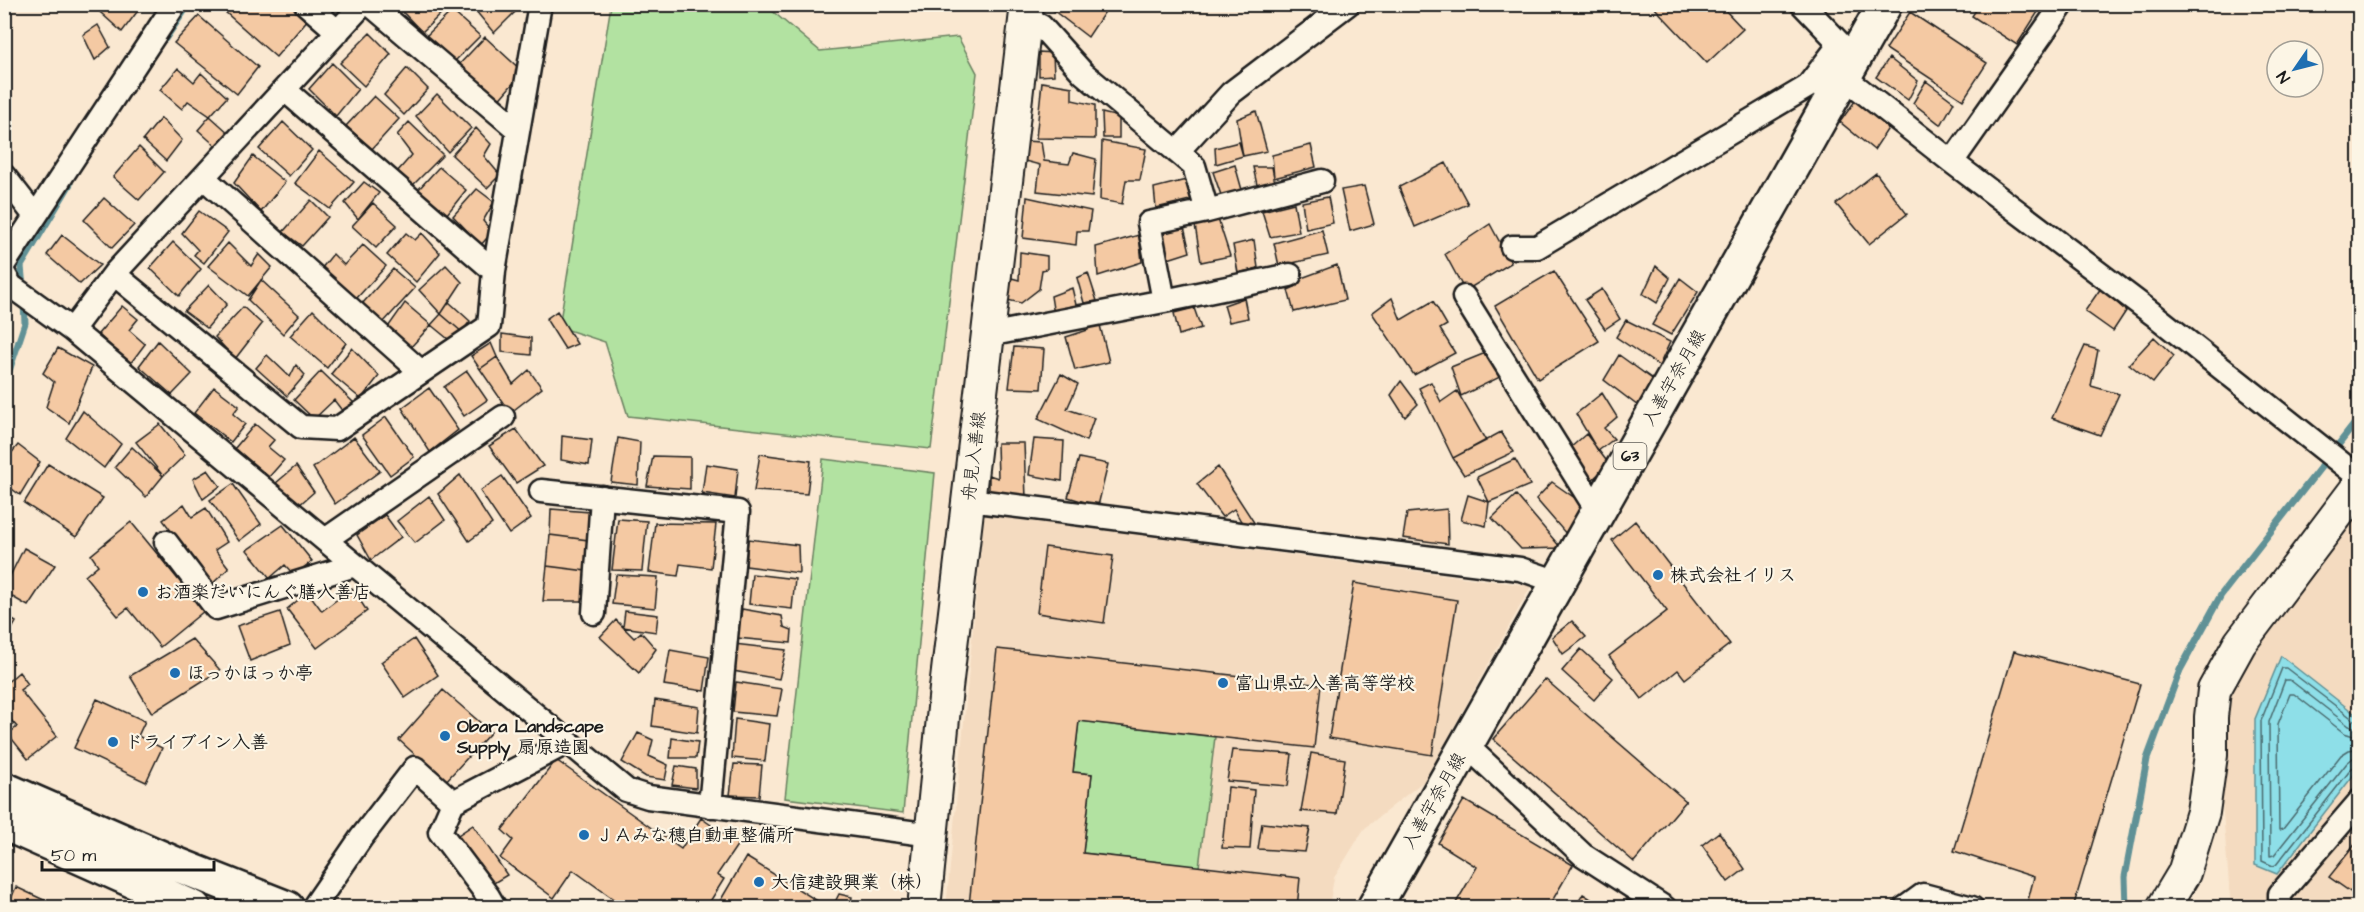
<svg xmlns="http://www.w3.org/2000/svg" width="2364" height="912" font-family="'Architects Daughter','Klee One',sans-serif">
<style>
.built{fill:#f4dbc0}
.green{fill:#b2e2a1;stroke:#677f5e;stroke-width:1.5}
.water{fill:#8edfe8;stroke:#609196;stroke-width:1.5}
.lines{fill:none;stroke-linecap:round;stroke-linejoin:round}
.shore{stroke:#4a6a6e;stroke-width:1.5}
.stream{stroke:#609196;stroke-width:7}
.building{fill:#f4c9a3;stroke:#1c1c1c;stroke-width:1.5}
.street-casing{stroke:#1c1c1c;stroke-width:27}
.secondary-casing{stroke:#1c1c1c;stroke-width:36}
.primary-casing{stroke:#1c1c1c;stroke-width:38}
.highway-casing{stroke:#1c1c1c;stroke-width:38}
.street{stroke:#fcf5e5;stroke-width:22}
.secondary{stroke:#fcf5e5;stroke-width:32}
.primary{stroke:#fcf5e5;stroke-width:33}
.highway{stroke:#fcf5e5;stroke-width:33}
.poi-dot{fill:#1f6fb2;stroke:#fcf5e5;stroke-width:2}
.labels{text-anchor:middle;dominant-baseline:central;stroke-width:4.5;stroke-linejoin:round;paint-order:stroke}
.shield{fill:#fcf5e5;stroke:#5f5d58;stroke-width:1.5}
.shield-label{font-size:16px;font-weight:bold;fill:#1c1c1c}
.street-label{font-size:18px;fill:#1c1c1c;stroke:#fcf5e5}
.poi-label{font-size:18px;font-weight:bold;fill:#1c1c1c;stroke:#fcf5e5;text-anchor:start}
</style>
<rect width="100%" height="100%" fill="#fae8d1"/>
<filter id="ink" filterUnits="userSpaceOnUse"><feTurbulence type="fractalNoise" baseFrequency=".0167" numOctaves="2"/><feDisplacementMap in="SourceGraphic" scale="12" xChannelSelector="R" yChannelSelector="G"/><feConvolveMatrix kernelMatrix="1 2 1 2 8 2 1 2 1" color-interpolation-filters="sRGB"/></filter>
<g filter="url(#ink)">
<path class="built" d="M2359,509V907L2231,908L2221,788L2223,742L2234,683L2260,637Z
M984,515L1531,586L1425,780L1364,829L1334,878L1329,907L946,908Z"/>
<path class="green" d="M611,5H765L820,51L958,37L977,73L931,449L628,416L605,342L559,327Z
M823,459L935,473L903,813L785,798Z
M1079,721L1215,737L1199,867L1083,853L1092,774L1073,772Z"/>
<path class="water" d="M2281,656L2359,717V768L2277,874L2255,865V719Z"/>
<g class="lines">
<path class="shore" d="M2360,721L2354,720L2286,668H2282L2261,721L2262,861L2273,866L2276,865L2352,768L2360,765
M2360,729L2349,726L2290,680H2285L2269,722L2270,856L2274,855L2347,763L2353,758L2360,757
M2360,738L2344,733L2294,694H2290L2278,724L2279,830L2283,829L2341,755L2349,750L2360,748"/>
<path class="stream" d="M165,39L189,4
M23,288L21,266L70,184
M4,386L25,323L24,303
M2126,908L2125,877L2147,759L2180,670L2221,595L2360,417"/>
</g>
<path class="building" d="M91,4H143L122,32Z
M216,4H294L309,18L276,57Z
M395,4H451L422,32Z
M470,4H520L521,6L494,33Z
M1045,4H1110L1088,37Z
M1651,4H1713L1719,11L1724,9L1743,29L1707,63Z
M1980,4H2043L2017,45L1972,16Z
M452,11L480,36L452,64L426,36Z
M1910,12L1987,63L1963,100L1886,49Z
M199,16L258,67L237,94L174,43Z
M98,25L110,47L95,60L83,35Z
M370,33L391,54L364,86L340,63Z
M485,37L523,72L496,103L456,68Z
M1039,52L1053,53L1054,75L1039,76Z
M1889,58L1918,81L1908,100L1876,77Z
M332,63L358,89L336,116L309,89Z
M178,68L194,82L201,73L227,97L210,116L188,101L182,109L160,90Z
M407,68L428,89L404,115L384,95Z
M1926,81L1954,102L1941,125L1913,103Z
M1042,82L1072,87V100L1095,105V139L1036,138Z
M437,94L471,128L448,152L416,116Z
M374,96L399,119L372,149L346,126Z
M1855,101L1889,127L1874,150L1840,122Z
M1256,111L1267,151L1243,156L1237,119Z
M1102,113L1119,117V138H1103Z
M210,116L230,134L219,149L198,130Z
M161,118L182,140L166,161L143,140Z
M283,122L312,150L289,176L259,149Z
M409,122L443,155L412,186L397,172L412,155L397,135Z
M476,128L491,144L484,156L500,175L487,188L452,155Z
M1024,141L1041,142L1044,161L1069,164L1073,153L1096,159L1092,197L1037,191L1040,165L1021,160Z
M1102,141L1146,149L1140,180H1126L1122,204L1100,200Z
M1239,142L1243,156L1216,164L1215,148Z
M1311,145L1316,167L1274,178L1272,155Z
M139,147L164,172L139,200L113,177Z
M319,151L354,182L330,209L295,183Z
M253,156L285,182L261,212L234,183Z
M1446,163L1468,204L1415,227L1399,187Z
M1235,165L1242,190L1221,195L1213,172Z
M439,167L466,190L447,214L418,190Z
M1253,167H1272L1275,182L1257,185Z
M1876,173L1907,214L1869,244L1836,204Z
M1190,179L1194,199L1156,208L1154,188Z
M364,182L379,193L358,219L345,203Z
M1364,186L1374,224L1350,231L1341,190Z
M477,189L494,202L483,221L492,232L481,245L453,216Z
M1027,197L1091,211L1088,231H1077L1076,245L1023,238Z
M1328,197L1333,223L1306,229L1302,202Z
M104,198L134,225L112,248L84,220Z
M311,200L328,217L302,246L283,232Z
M373,203L397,225L376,248L352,226Z
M1294,203L1299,232L1270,237L1262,211Z
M199,211L228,232L204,263L194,255L198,250L182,233Z
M1218,219L1230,256L1201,262L1195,225Z
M1490,224L1511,263L1465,291L1445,254Z
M1184,227L1190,252L1165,260L1159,235Z
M1322,230L1328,255L1279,266L1274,243Z
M406,233L415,240L422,233L440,253L416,282L387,255Z
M62,235L100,265L80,284L47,255Z
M1139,235L1142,262L1098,276L1096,247Z
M1254,240L1258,268L1238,273L1233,245Z
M173,242L201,269L179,296L150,268Z
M228,243L251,266L259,254L272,267L248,296L208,266Z
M363,245L386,266L356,299L321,269L333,254L344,265Z
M1020,252L1047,256V269L1042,270L1039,289L1021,303L1007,300L1008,277L1019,280Z
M446,265L462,282L441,314L419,290Z
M1337,265L1345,300L1294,312L1288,290L1297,286L1296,280Z
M1656,266L1670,278L1657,303L1643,294Z
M393,269L415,288L382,324L362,304Z
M1554,271L1599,341L1538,379L1495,306Z
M1088,273L1097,301L1084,303L1077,278Z
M1680,278L1698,292L1671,335L1652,325Z
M261,280L299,315L283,334L248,300Z
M209,285L227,304L207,328L184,311Z
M1072,288L1077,309L1054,315L1051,296Z
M2101,288L2126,311L2113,331L2085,311Z
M1602,289L1620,319L1605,329L1585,300Z
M1244,298L1248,318L1229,322L1224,305Z
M1392,298L1401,320L1433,301L1447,325L1440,329L1455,353L1414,375L1372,313Z
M449,302L470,321L462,332L441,314Z
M405,303L431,325L410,348L386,330Z
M122,306L138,319L129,330L145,344L130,364L98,334Z
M243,307L262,324L235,359L215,337Z
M1194,308L1201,328L1179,335L1174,313Z
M313,310L346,343L327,368L290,336Z
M557,311L577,344L565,349L546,319Z
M441,314L462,332L453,343L431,325Z
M1626,320L1670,342L1659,366L1616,337Z
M1099,321L1109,362L1075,370L1066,337L1088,330V323Z
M502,334L531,338V355L502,352Z
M2154,337L2174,356L2153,383L2129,364Z
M158,341L192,374L172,395L139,366Z
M491,343L497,357L480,369L471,356Z
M2085,346L2098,350L2091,386L2119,394L2100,435L2052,418Z
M1014,347L1044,349L1041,389L1009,388Z
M58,348L92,367L69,423L46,407L54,382L43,373Z
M352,348L379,376L361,399L331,374Z
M1488,352L1500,377L1461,396L1451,367Z
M267,355L290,377L296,365L305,375L287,396L256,368Z
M1619,355L1655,381L1638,406L1604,380Z
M497,357L513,384L529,370L542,388L510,413L480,369Z
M321,371L354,403L344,413L334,400L314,419L294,400Z
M467,371L487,400L464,416L444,387Z
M1061,374L1078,384L1067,409L1094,418L1086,441L1038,419Z
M1401,381L1418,404L1405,417L1391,395Z
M1431,382L1441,402L1457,391L1486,441L1453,458L1419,388Z
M214,387L239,406L233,414L245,424L231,442L194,413Z
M429,388L458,430L430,452L402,408Z
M1602,393L1617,417L1604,428L1614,439L1598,451L1576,414Z
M83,411L121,444L104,468L66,438Z
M386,417L414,457L390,475L362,435Z
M160,424L185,455L163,476L136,442Z
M255,424L274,440L268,447L284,460L269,477L235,448Z
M516,429L543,466L516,483L489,446Z
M1501,432L1514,452L1464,475L1453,458Z
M1586,434L1609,464L1591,481L1569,449Z
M562,436L592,440L589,465L561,460Z
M354,437L380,471L335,504L313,468Z
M618,438L640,442L638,485L611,482Z
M1034,439L1064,441L1062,481L1029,475Z
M997,443H1024L1026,499L989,495V475L998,478Z
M18,445L40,462L20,495L4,483V462Z
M132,447L163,476L146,497L115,467Z
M760,454L811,461L807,494L754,491Z
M653,456L690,457V489L647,486Z
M1079,458L1108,464L1098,506L1068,497Z
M1515,459L1530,485L1489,502L1477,477Z
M48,464L103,498L76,537L24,503Z
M706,464L738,469L735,498L702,493Z
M296,466L314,492L298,506L276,483Z
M1218,467L1255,524L1246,530L1234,509L1222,517L1197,484Z
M208,470L220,486L203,499L193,479Z
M460,475L492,524L469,541L438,494Z
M502,476L531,518L509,534L480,491Z
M1552,482L1582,503L1567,535L1536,499Z
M233,484L261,524L239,541L210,500Z
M1468,495L1489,502L1486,526L1461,520Z
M1516,495L1561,548L1521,549L1492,518Z
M429,496L445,520L415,543L397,521Z
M184,504L192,517L206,508L227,542L215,550L229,568L211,585L163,520Z
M551,509L590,512L588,540L550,535Z
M1447,509L1448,544L1403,538L1407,513Z
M385,515L401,537L371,560L357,535Z
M618,519L647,521L642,571L612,570Z
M1635,521L1730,644L1685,679L1678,670L1642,699L1609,656L1667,611L1612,540Z
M131,522L204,611L160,647L128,608L118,616L85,576L98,565L91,555Z
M655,523L716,524L711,568L680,564L678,576L649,572Z
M283,525L312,561L294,575L285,565L270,578L247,550Z
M550,535L588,540L586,571L547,566Z
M748,539L798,545L799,573L746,566Z
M1045,547L1113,556L1104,623L1037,613Z
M24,548L55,565L28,606L4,592V588Z
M547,566L586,571L585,601H543Z
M752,574L795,579L792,609L749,604Z
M616,575L658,577L655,608L612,604Z
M1354,583L1457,600L1432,755L1329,738Z
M352,588L367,611L317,648L287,609L308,592L322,611Z
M742,609L782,616L784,627L792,630L791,643L737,638Z
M625,611L658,615L656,632L623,627Z
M280,612L290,645L250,661L237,626Z
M4,615L16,622L4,643Z
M616,620L634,638L641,632L656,649L639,673L600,637Z
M1572,621L1586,637L1563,654L1552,637Z
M192,639L220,670L152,713L130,676Z
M414,639L438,675L405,698L381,662Z
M734,644L786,650L779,679L733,671Z
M997,649L1321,685L1314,748L1079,721L1073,772L1092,774L1083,853L1300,878L1297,908H989L969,905Z
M1581,649L1613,678L1594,700L1562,671Z
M670,650L709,657L704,691L664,685Z
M2014,651L2140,684L2073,908H2026L2034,877L1954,851Z
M19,672L28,684L20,690L57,736L28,759L8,734L17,727L4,712V685Z
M1545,679L1686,801L1634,862L1493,739Z
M736,682L782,689L777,716L733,712Z
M443,690L491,732L445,782L399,740Z
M97,699L145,721L138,736L162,748L146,782L74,748Z
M655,700L699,707L697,733L652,726Z
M735,719L769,724L765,761L732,758Z
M638,733L653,740L649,756L668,765L665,780L646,777L622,762Z
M672,738L698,742L696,758H670Z
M1232,750L1292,754L1288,786L1227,781Z
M1311,753L1345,759L1337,814L1301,811Z
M556,760L681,849L701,818L738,844L717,875L724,879L706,908H626L573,870L554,898L500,858L513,840L502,830Z
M734,764L762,765L759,796L730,795Z
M676,766L696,769V788L672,785Z
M1228,787L1254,790L1250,849L1222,848Z
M1464,800L1573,865L1548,908H1453L1477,867L1438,843Z
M1262,823L1310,828L1305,852L1258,849Z
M473,825L507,875L487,887L455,837Z
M1719,832L1745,869L1728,882L1702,845Z
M2357,842L2360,844V883L2352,893L2329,877Z
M746,857L829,908H716Z
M16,887L61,908H7Z
M839,894L852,897L850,908H832Z
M1583,894L1605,908H1575Z
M1627,900L1639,908H1623Z"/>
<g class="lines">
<g class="street-casing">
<path id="street" d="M306,4L338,32
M370,4L518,130
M1802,4L1849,53
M1844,77L1952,162L2153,314L2360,478
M285,90L494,271
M1177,152L1231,93L1348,4
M1952,162L2063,4
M4,176L35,216
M204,178L420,371
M1207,211L1322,181
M1512,247H1537L1807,87L1840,44
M4,264L175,4
M4,274L11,286L72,330L626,790L648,797L932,835
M114,274L301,427L337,429L489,326L494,271L540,4
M1464,297L1598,512
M1164,301L1290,275
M72,330L114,274L363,4
M988,335L1164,301L1149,223L1207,211L1194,166L1083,73L1041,26L1025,18
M541,491L738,512L710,806
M969,500L1520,569L1558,582
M325,540L503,417
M166,542L216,608L355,565
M594,613L602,497
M1466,745L1583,855L1665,908
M453,802L440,832L488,896L495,908
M313,908L361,838L415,768L453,802L568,742
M1905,908L1923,895L1972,908
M2280,908V894L2360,801"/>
</g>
<g class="secondary-casing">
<path id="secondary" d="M924,908L946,688L1027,4
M2163,908L2184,873L2203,812L2211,755V717L2214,690L2240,643L2360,484"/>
</g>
<g class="primary-casing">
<path id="primary" d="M1374,908L1885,4"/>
</g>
<g class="highway-casing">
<path id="highway" d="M4,789L173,863L287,908
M4,823L194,908"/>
</g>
<use href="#street" class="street"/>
<use href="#secondary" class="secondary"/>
<use href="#primary" class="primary"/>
<use href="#highway" class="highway"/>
</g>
</g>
<g class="poi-dot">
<circle cx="1658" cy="575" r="6"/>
<circle cx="143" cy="592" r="6"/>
<circle cx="175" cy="673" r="6"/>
<circle cx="1223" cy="683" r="6"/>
<circle cx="445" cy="736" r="6"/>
<circle cx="113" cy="742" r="6"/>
<circle cx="584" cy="835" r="6"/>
<circle cx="759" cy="882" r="6"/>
</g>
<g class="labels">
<rect class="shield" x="1613.5" y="443" width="33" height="26" rx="4.5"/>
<g class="shield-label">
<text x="1630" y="456">63</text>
</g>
<g class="street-label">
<text transform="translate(1674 378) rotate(-60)">入善宇奈月線</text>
<text transform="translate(974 456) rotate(-83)">舟見入善線</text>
<text transform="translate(1434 801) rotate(-60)">入善宇奈月線</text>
</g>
<g class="poi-label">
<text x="1670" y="575">株式会社イリス</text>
<text x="155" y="592">お酒楽だいにんぐ膳入善店</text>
<text x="187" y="673">ほっかほっか亭</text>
<text x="1235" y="683">富山県立入善高等学校</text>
<text x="457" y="726">Obara Landscape<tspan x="457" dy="21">Supply 扇原造園</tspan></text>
<text x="125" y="742">ドライブイン入善</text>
<text x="596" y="835">ＪＡみな穂自動車整備所</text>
<text x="771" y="882">大信建設興業（株）</text>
</g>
</g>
<rect width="2364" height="912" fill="none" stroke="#fcf5e5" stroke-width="24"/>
<rect x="12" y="12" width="2340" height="888" fill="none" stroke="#1c1c1c" stroke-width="2" filter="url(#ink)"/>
<g transform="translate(2295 69) rotate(235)"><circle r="28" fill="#fcf5e5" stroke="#a29e95" stroke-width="1.5"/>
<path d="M0-4.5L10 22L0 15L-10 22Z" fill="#1f6fb2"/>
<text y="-9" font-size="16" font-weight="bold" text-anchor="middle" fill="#1c1c1c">N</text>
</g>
<path d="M42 861v9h172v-9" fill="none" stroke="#1c1c1c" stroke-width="3"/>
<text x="51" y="861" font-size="18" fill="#1c1c1c" stroke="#fcf5e5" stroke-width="4.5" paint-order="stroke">50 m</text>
</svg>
